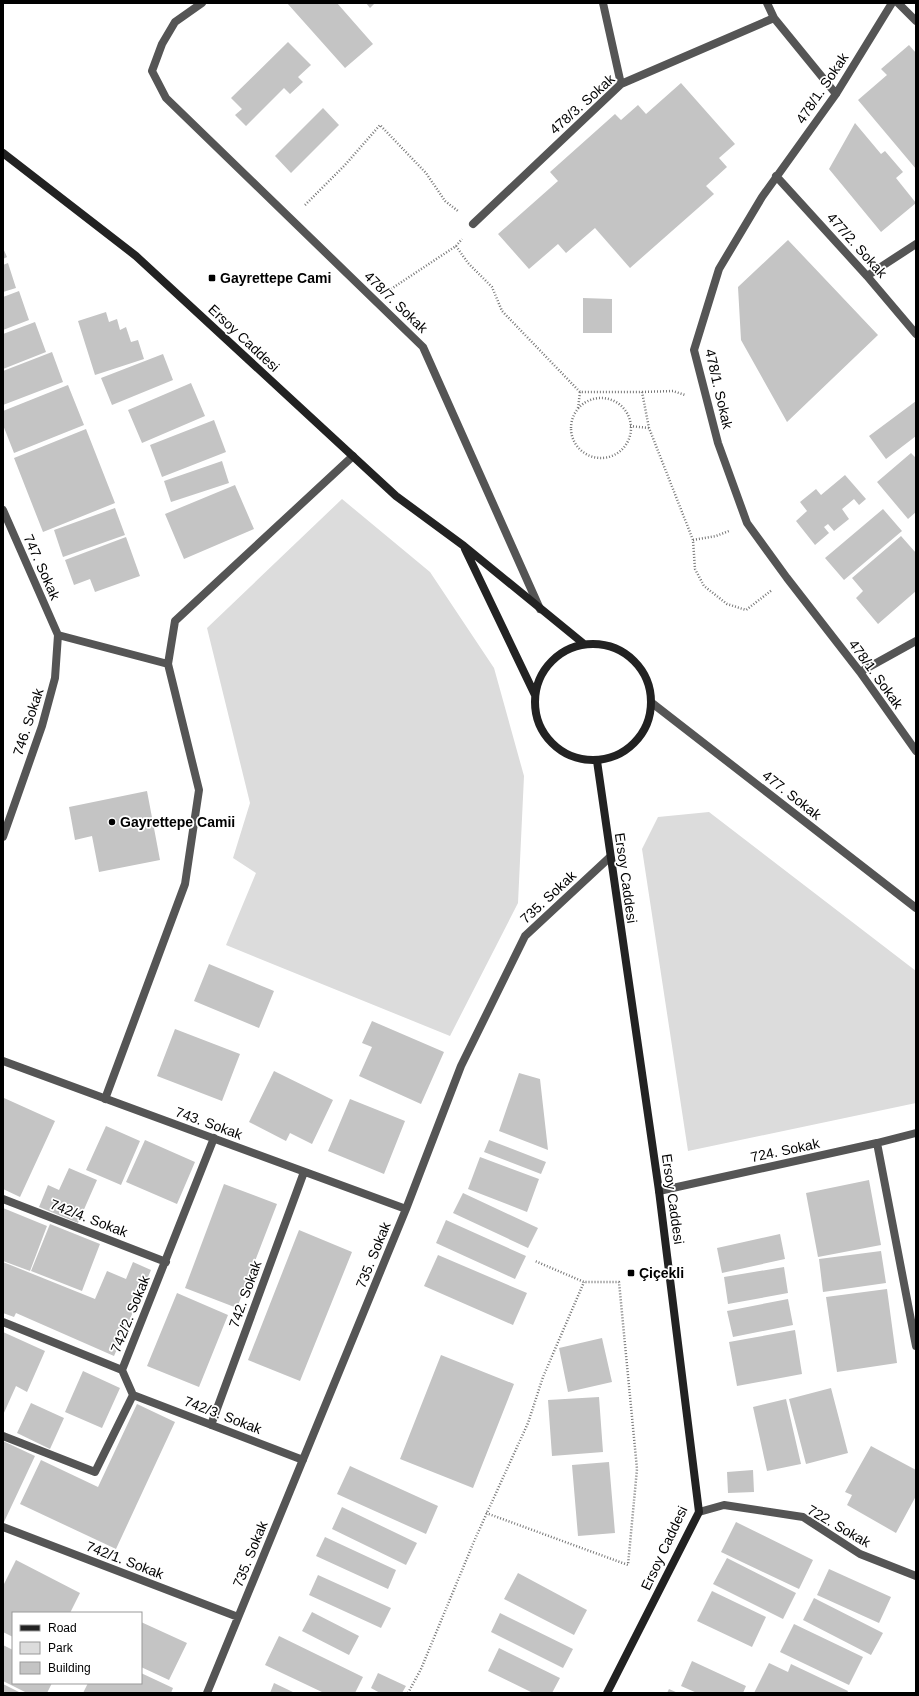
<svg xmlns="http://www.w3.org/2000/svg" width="919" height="1696" font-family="Arial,sans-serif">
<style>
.green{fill:#dcdcdc}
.building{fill:#c4c4c4}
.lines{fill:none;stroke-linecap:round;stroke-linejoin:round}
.path{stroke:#777;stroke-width:2.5;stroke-dasharray:1 2;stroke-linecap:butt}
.minor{stroke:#555;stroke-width:8}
.tertiary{stroke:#555;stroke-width:8}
.secondary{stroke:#222;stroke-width:8}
.poi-dot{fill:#000;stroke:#fff;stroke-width:1.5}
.labels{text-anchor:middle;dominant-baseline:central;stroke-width:3.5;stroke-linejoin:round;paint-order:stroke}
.street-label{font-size:14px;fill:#000;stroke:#fff}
.poi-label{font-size:14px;font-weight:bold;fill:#000;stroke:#fff;text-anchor:start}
</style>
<rect width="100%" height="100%" fill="#fff"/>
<path class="green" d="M342,499L430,572L494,668L524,776L518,903L450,1036L226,945L256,873L233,858L250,803L207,628Z
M709,812L916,971V1103L688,1151L642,849L658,817Z"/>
<path class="building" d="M287,3H337L373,44L345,68Z
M366,3H375L370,8Z
M288,42L311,65L298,77L303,82L290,94L284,88L246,126L235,115L242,109L231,98Z
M909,45L916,53V169L858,100L887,75L881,69Z
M681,83L735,144L719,158L727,167L706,186L714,194L630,268L595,228L566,253L558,244L529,269L498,234L558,181L550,172L615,114L621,120L638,105L646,114Z
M323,108L339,125L291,173L275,156Z
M855,123L881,154L885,151L903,172L896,178L916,203L881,232L829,169Z
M788,240L878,335L787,422L741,340L738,287Z
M3,248L7,257L3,259Z
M8,263L16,288L3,292V265Z
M19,291L29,320L3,330V297Z
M583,298L612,299V333H583Z
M106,312L109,322L117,319L120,330L126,327L131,342L138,340L144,359L95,375L78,321Z
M35,322L46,352L3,369V334Z
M52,352L63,382L3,405V371Z
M163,354L173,380L112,405L101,378Z
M191,383L205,416L142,443L128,410Z
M68,385L84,425L14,453L3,425V411Z
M916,401V436L886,459L869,436Z
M214,420L226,452L162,477L150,445Z
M86,429L115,503L43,532L14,458Z
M911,453L916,458V512L908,519L877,482Z
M222,461L229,483L171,502L164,481Z
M845,475L866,499L859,505L854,499L842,509L849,519L834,531L828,524L824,527L829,533L815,545L796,521L807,511L800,502L816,489L821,495Z
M235,485L254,529L184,559L165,514Z
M115,508L125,535L63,557L54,530Z
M883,509L902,531L844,580L825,558Z
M901,536L916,553V591L878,624L856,598L863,591L852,578Z
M126,537L140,576L95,592L90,579L74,585L65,560Z
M147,791L160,860L99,872L92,836L75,840L69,807Z
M209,964L274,991L259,1028L194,1001Z
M372,1021L444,1052L421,1104L359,1076L372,1047L362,1043Z
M175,1029L240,1054L222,1101L157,1076Z
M274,1071L333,1100L312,1144L290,1133L286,1141L249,1122Z
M519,1073L540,1079L548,1150L499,1131Z
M4,1098L55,1121L20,1197L3,1189Z
M350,1099L405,1121L384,1174L328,1151Z
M106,1126L140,1141L121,1185L86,1170Z
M145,1140L195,1162L177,1204L126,1182Z
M489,1140L546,1162L541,1174L484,1152Z
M480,1157L539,1179L527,1212L468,1189Z
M69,1168L97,1180L78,1223L39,1207L48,1185L59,1190Z
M869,1180L881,1245L818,1257L806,1193Z
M224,1184L277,1204L237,1308L185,1288Z
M463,1193L538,1228L528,1248L453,1213Z
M3,1208L47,1226L30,1271L3,1261Z
M446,1220L526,1256L515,1279L436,1243Z
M50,1224L100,1244L82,1291L31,1271Z
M299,1230L352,1252L300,1381L248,1360Z
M780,1234L785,1259L722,1273L717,1248Z
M881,1251L886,1283L823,1292L819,1259Z
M438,1255L527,1293L513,1325L424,1286Z
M3,1262L95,1299L107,1271L126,1279L133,1262L151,1270L114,1356L16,1313L14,1317L3,1313Z
M784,1267L788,1293L728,1304L724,1277Z
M887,1289L897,1363L837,1372L826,1297Z
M177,1293L228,1315L199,1387L147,1366Z
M788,1299L793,1325L733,1337L727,1311Z
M795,1330L802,1374L737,1386L729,1342Z
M3,1332L45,1351L27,1392L16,1386L3,1415Z
M602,1338L612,1382L568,1392L559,1348Z
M441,1355L514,1384L473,1488L400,1459Z
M83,1371L120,1388L102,1428L65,1412Z
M831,1388L848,1453L806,1464L789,1399Z
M599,1397L603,1452L552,1456L548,1400Z
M786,1399L801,1464L767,1471L753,1407Z
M31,1403L64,1418L50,1449L17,1433Z
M137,1404L175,1422L116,1549L20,1504L41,1460L98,1487Z
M3,1441L35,1456L4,1522H3Z
M871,1446L916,1470V1496L896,1533L847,1505L852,1495L845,1492Z
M609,1462L615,1533L578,1536L572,1465Z
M350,1466L438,1506L426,1534L337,1494Z
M753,1470L754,1492L728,1493L727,1472Z
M342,1507L417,1543L406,1565L332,1529Z
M736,1522L813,1560L799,1589L721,1552Z
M325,1537L396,1570L388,1589L316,1556Z
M727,1558L796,1593L783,1619L713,1584Z
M16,1560L80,1593L70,1613H13V1637L3,1632V1586Z
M829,1569L891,1597L879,1623L817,1595Z
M518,1573L587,1610L574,1635L504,1599Z
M318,1575L391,1608L381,1628L309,1595Z
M712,1591L766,1617L752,1647L697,1621Z
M814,1598L883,1633L871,1655L803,1620Z
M312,1612L359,1636L349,1655L302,1631Z
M500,1613L573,1649L563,1668L491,1632Z
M141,1622L187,1643L169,1680L141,1667Z
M794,1624L863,1657L849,1685L780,1652Z
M279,1636L363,1677L355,1693H324L265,1665Z
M3,1645L13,1650V1683H52L47,1693H27L3,1681Z
M499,1648L560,1678L552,1693H533L488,1671Z
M692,1661L746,1686L743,1693H697L681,1686Z
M769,1663L788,1672L791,1664L848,1691L847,1693H754Z
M141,1673L173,1688L171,1693H83L88,1683H141Z
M378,1673L406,1686L402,1693H380L371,1688Z
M274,1683L295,1693H270Z
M3,1684L21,1693H3Z
M669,1689L678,1693H667Z"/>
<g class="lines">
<path class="path" d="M305,205L345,165L380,125L426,173L445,201L458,211
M456,246L462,239
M391,289L456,246L468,263L492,287L502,311L580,392H642L649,428L693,540L695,569L704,586L727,604L746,610L772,590
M642,392L673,391L685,395
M571 428a30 30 0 1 1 60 0a30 30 0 1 1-60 0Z
M578,408L580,392
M630,426L649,428
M693,540L716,536L729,531
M486,1513L628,1565L637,1469L619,1282H584L535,1261
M408,1693L421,1669L475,1539L528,1423L543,1377L584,1282"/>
<path class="minor" d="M202,3L175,22L162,44L152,71L166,98L423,347L540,609
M603,3L621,84
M767,3L774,18L836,94
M892,3L836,94L762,197L719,269L694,350L718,443L747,523L787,578L860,672L916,751
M898,3L916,21
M776,176L867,276L916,334
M473,224L621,84L774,18
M867,276L916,244
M3,510L58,635L55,678L42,726L3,837
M58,635L168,664L175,621L353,456
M860,672L916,641
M3,1061L406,1209
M105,1099L185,884L199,790L168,664
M877,1143L916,1346
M659,1191L877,1143L916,1133
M3,1199L166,1262
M3,1322L122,1370
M133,1395L303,1460
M211,1425L304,1172
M3,1436L95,1472L133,1395L122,1370L214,1138
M699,1512L724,1505L803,1517L860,1554L916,1576
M3,1527L238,1617
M207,1693L406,1209L461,1066L525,936L610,857"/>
<path class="tertiary" d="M652,703L916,908"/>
<path class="secondary" d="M3,153L136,256L396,496L464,546L584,644
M465,549L535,695
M535 702a58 58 0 1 1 116 0a58 58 0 1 1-116 0Z
M597,761L659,1191L699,1512L607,1693"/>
</g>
<g class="poi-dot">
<rect x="208" y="274" width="8" height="8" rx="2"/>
<circle cx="112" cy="822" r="4"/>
<rect x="627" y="1269" width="8" height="8" rx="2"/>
</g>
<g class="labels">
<g class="street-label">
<text transform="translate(822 88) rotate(-56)">478/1. Sokak</text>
<text transform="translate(582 104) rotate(-42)">478/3. Sokak</text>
<text transform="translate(857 245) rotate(48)">477/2. Sokak</text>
<text transform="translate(396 302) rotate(44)">478/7. Sokak</text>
<text transform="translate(244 338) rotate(43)">Ersoy Caddesi</text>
<text transform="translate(719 389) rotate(77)">478/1. Sokak</text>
<text transform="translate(42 567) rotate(66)">747. Sokak</text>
<text transform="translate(876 674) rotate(54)">478/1. Sokak</text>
<text transform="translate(28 722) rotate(-72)">746. Sokak</text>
<text transform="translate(792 795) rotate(38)">477. Sokak</text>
<text transform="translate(626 878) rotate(82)">Ersoy Caddesi</text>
<text transform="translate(548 897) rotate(-43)">735. Sokak</text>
<text transform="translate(209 1123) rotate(20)">743. Sokak</text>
<text transform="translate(785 1150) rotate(-12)">724. Sokak</text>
<text transform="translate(673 1199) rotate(82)">Ersoy Caddesi</text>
<text transform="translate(89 1218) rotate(21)">742/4. Sokak</text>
<text transform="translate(373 1255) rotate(-68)">735. Sokak</text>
<text transform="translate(245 1294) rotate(-70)">742. Sokak</text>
<text transform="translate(130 1314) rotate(-68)">742/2. Sokak</text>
<text transform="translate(223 1415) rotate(21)">742/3. Sokak</text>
<text transform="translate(839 1526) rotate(30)">722. Sokak</text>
<text transform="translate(664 1548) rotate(-65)">Ersoy Caddesi</text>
<text transform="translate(250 1554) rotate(-68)">735. Sokak</text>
<text transform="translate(125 1560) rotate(21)">742/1. Sokak</text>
</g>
<g class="poi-label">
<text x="220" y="278">Gayrettepe Cami</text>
<text x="120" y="822">Gayrettepe Camii</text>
<text x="639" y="1273">Çiçekli</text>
</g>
</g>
<rect width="919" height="1696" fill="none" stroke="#000000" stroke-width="8"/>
<rect x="12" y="1612" width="130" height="72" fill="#ffffff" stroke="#999999"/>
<rect x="20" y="1625" width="20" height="6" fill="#222222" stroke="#999999"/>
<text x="48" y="1632" font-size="12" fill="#000000">Road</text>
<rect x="20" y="1642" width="20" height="12" fill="#dcdcdc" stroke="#999999"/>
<text x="48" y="1652" font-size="12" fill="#000000">Park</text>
<rect x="20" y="1662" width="20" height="12" fill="#c4c4c4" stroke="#999999"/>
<text x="48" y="1672" font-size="12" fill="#000000">Building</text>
</svg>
